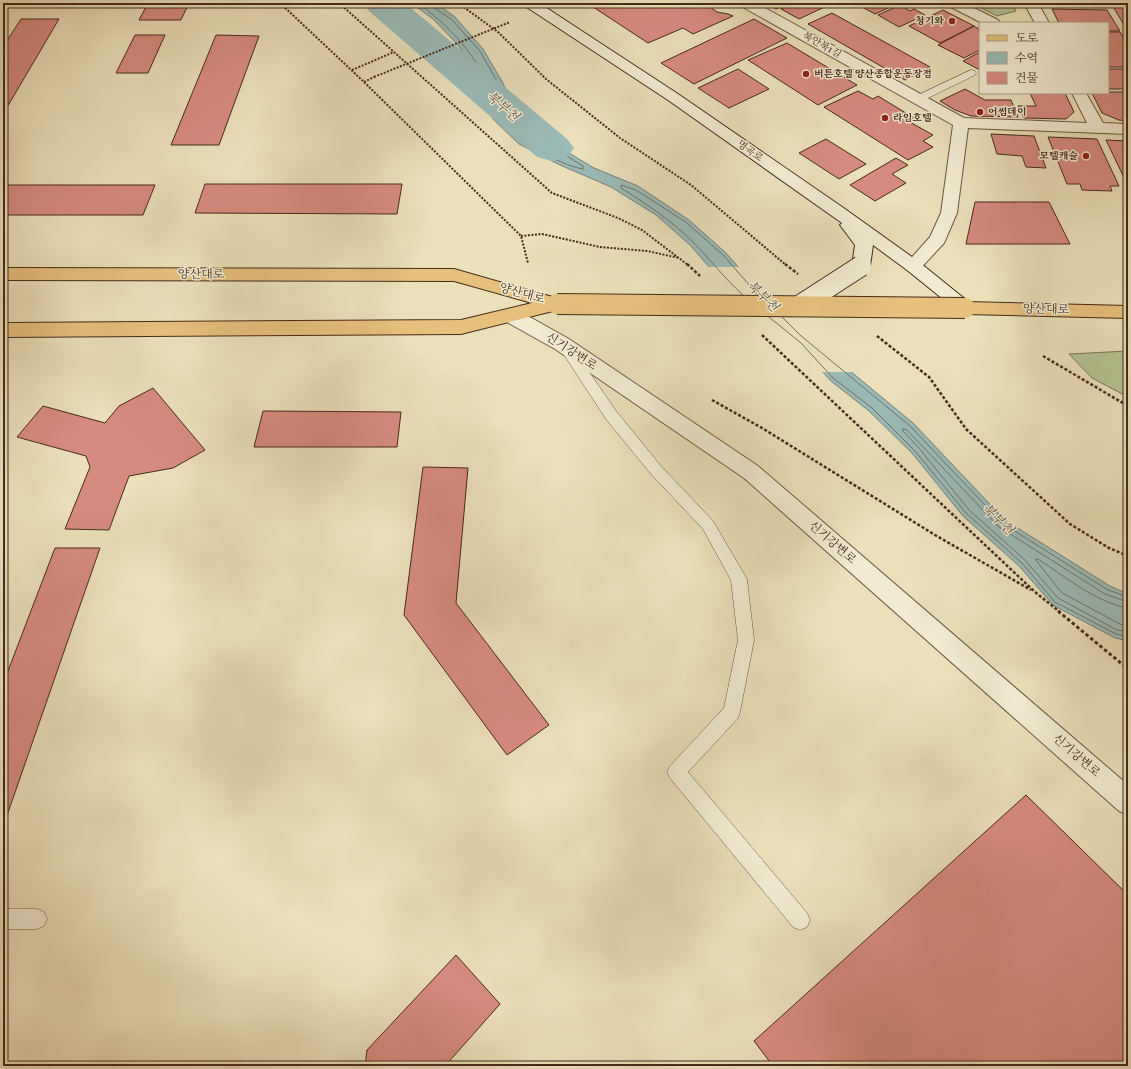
<svg xmlns="http://www.w3.org/2000/svg" width="1131" height="1069" font-family="Vollkorn,'Noto Serif KR',serif">
<style>
.green{fill:#b5c391;stroke:#7d7656}
.water{fill:#9abbb7;stroke:#788179}
.pier{fill:#ebe0ba}
.lines{fill:none;stroke-linecap:round;stroke-linejoin:round}
.shore{stroke:#707269;stroke-width:1}
.river{fill:#9abbb7;fill-rule:evenodd}
.building{fill:#d68b7f;stroke:#452a1b}
.service-casing{stroke:#6e5843;stroke-width:1}
.minor-casing{stroke:#6e5843;stroke-width:2}
.secondary-casing{stroke:#452a1b;stroke-width:2}
.primary-casing{stroke:#452a1b;stroke-width:2}
.path-far2{stroke:#452a1b;stroke-width:2;stroke-dasharray:2 1.5;stroke-linecap:butt}
.path-far1{stroke:#452a1b;stroke-width:2.5;stroke-dasharray:3 2;stroke-linecap:butt}
.path{stroke:#452a1b;stroke-width:3;stroke-dasharray:3.5 2.5;stroke-linecap:butt}
.service{fill:#f2ebd2;fill-rule:evenodd}
.minor{fill:#f2ebd2;fill-rule:evenodd}
.secondary{fill:#f2ebd2;fill-rule:evenodd}
.primary{fill:#e6c07d;fill-rule:evenodd}
.secondary-bridge-casing{stroke:#452a1b;stroke-width:22;stroke-linecap:butt}
.primary-bridge-casing{stroke:#452a1b;stroke-width:22;stroke-linecap:butt}
.path-bridge{stroke:#452a1b;stroke-width:2;stroke-dasharray:2 1.5;stroke-linecap:butt}
.secondary-bridge{stroke:#f2ebd2;stroke-width:20}
.primary-bridge{stroke:#e6c07d;stroke-width:20}
.poi-dot{fill:#8f2418;stroke:#f2ebd2;stroke-width:1.5}
.labels{text-anchor:middle;dominant-baseline:central;stroke-width:3;stroke-linejoin:round;paint-order:stroke}
.far-poi-label{font-size:10px;font-weight:bold;fill:#452a1b;stroke:#f2ebd2;text-anchor:start}
.far-street-label{font-size:10px;fill:#452a1b;stroke:#f2ebd2}
.street-label{font-size:12px;fill:#452a1b;stroke:#f2ebd2}
.water-label{font-size:13px;font-style:italic;fill:#5a4e42;stroke:#f2ebd2}
</style>
<rect width="100%" height="100%" fill="#ebe0ba"/>
<filter id="stains"><feTurbulence type="fractalNoise" baseFrequency=".005" numOctaves="4"/><feColorMatrix values="0 0 0 0 .2 0 0 0 0 .09 0 0 0 0 .02 0 0 0 .5 -.17"/></filter>
<radialGradient id="worn" r=".72"><stop offset=".6" stop-color="#630" stop-opacity="0"/><stop offset="1" stop-color="#630" stop-opacity=".3"/></radialGradient>
<path class="green" d="M971,3H1012L1016,11L997,16Z
M1128,351V397L1092,378L1069,354Z"/>
<path class="water" d="M411,3H436L455,17L483,49L503,83L515,113L562,149L594,168L638,186L689,220L726,253L755,286L803,332L913,423L1005,520L1110,586L1128,594V641L1115,638L1053,605L1019,566L963,516L912,453L869,411L831,381L799,346L723,283L690,245L656,215L611,187L560,165L519,144L493,119L488,94L474,67L457,44L433,19Z"/>
<path class="pier" d="M707,267H741L756,285L804,331L856,372H820L797,348L722,284Z"/>
<g class="lines">
<path class="shore" d="M418,3C441,20 462,40 477,64C483,73 489,84 492,94C494,101 493,109 496,115C506,137 560,165 583,169V166L560,152L513,116L499,85L480,51L452,20L435,8L434,3
M743,295C724,278 710,259 692,241C670,220 647,204 621,188V185L636,190L687,223L723,255L758,295
M769,317L801,343L833,378L872,408L915,451L966,513L1022,563L1055,602L1116,634L1128,637
M782,317L800,335L910,426L1002,523L1108,590L1128,597
M1128,602L1105,594L999,527L907,430L903,429V431L919,448L969,510L1025,560L1058,598L1117,630L1128,632
M1128,608C1095,602 1066,577 1038,559H1035L1062,593L1120,624L1128,626"/>
<path class="river" d="M363,3H405L567,139L574,148L567,157L552,161L537,157L369,11Z"/>
</g>
<path class="building" d="M148,3H189L181,20H139Z
M587,3H704L717,12L728,14L733,16L693,34L683,28L648,43Z
M766,3H789L776,9Z
M794,3H828L831,4L799,19L781,9Z
M855,3H899L875,14Z
M1111,3H1128V25H1124Z
M900,5L910,11L914,9L925,15L899,27L878,15Z
M1052,9L1107,10L1120,31H1108V23H1059Z
M943,10L974,26L940,43L909,26Z
M832,13L930,67L905,80L808,24Z
M21,19H59L3,114V47Z
M754,19L787,38L694,84L661,63Z
M974,26L980,30V50L964,58L938,45Z
M1108,32H1120L1128,45V67H1108Z
M135,35H165L148,73H116Z
M216,35L259,36L219,145H171Z
M787,43L857,85L818,105L748,60Z
M980,52V70L963,61Z
M738,69L769,89L729,108L698,88Z
M1108,69H1128V89H1108Z
M965,89L985,100H1011L1018,117L971,116L955,110L940,101Z
M858,91L873,99L878,96L914,118L908,121L933,135L923,141L933,147L908,160L824,107Z
M1108,92H1128V121L1119,120L1102,113L1092,93Z
M1030,93H1065L1074,112L1066,119L1024,118L1018,106H1036Z
M991,134L1034,136L1046,168L1026,167L1022,156L997,154Z
M1048,137L1097,139L1119,186H1110L1112,191L1082,190L1080,184H1067Z
M826,139L866,164L839,179L799,153Z
M1106,140L1128,141V186Z
M896,158L908,165L892,174L906,183L875,201L850,185Z
M205,184H402L397,214L195,213Z
M3,185H155L143,215H3Z
M975,202H1049L1070,244H966Z
M153,388L205,450L173,468L129,476L109,530L65,529L90,467L86,456L17,437L43,406L105,423L119,406Z
M263,411L401,412L397,447H254Z
M423,467L468,468L456,603L549,725L507,755L404,615Z
M55,548H100L3,827V684Z
M1026,795L1128,895V1066H773L754,1041Z
M456,955L500,1004L445,1066H365L367,1050Z"/>
<g class="lines">
<g class="service-casing">
<path id="service" d="M971,70L975,71L976,73L975,75L922,101L918,102L913,99L914,97Z
M565,342L570,344L616,411L661,466L713,521L747,579L754,640L740,712L738,718L688,772L807,913L810,920L807,927L800,930L793,927L670,778L667,772L670,766L724,708L738,640L731,580L703,529L651,474L606,419L559,347L560,344Z
M3,909H37L44,912L47,919L44,926L37,929H3Z"/>
</g>
<g class="minor-casing">
<path id="minor" d="M739,3H756L964,118L1087,123L1072,93H1086L1103,123L1128,124V134L968,128L957,213L944,243L919,270L913,272L907,270L904,266L930,237L941,213L953,125L741,6Z
M947,3H964L998,20L1000,23H982L949,6Z
M1024,3H1038L1049,23H1035Z
M512,310L519,311L569,339L758,466L1128,785V815L1119,811L744,478L555,349L505,321L503,316L505,311Z"/>
</g>
<g class="secondary-casing">
<path id="secondary" d="M523,3H539L678,94L845,209L919,262L971,304L974,308L971,312L965,314L959,312L907,270L873,245L870,266L867,270L861,272L855,270L852,266L855,245L840,225L842,223L668,100L525,6Z"/>
</g>
<g class="primary-casing">
<path id="primary" d="M3,268L454,269L563,300L566,304L563,308L557,310L461,334L3,337V323L461,320L532,303L454,281L3,280Z
M965,302L1128,306V318L965,314L959,312L956,308L959,304Z"/>
</g>
<path class="path-far2" d="M280,3L364,82L521,236L528,263
M339,3L552,193L618,218L642,230L688,265
M458,3L498,32L546,79L620,138L691,185L786,265
M352,70L394,52
M364,82L374,77
M521,236L542,234L600,247L647,251L679,258"/>
<path class="path-far1" d="M687,264L700,276
M785,264L798,274
M762,335L1035,592L1060,612
M877,336L929,377L966,429L1070,524L1109,548L1128,556
M1043,356L1128,406
M712,400L762,428L935,535L1031,590"/>
<path class="path" d="M1058,611L1128,669"/>
<use href="#service" class="service"/>
<use href="#minor" class="minor"/>
<use href="#secondary" class="secondary"/>
<use href="#primary" class="primary"/>
<g class="secondary-bridge-casing">
<path id="secondary-bridge" d="M799,306L861,266"/>
</g>
<g class="primary-bridge-casing">
<path id="primary-bridge" d="M557,304L965,308"/>
</g>
<path class="path-bridge" d="M374,77L510,22"/>
<use href="#secondary-bridge" class="secondary-bridge"/>
<use href="#primary-bridge" class="primary-bridge"/>
</g>
<g class="poi-dot">
<circle cx="952" cy="21" r="4"/>
<circle cx="806" cy="74" r="4"/>
<circle cx="980" cy="112" r="4"/>
<circle cx="885" cy="118" r="4"/>
<circle cx="1086" cy="156" r="4"/>
</g>
<g class="labels">
<g class="far-poi-label">
<text x="944" y="21" text-anchor="end">청기와</text>
<text x="814" y="74">버튼호텔 양산종합운동장점</text>
<text x="988" y="112">어썸데이</text>
<text x="893" y="118">라임호텔</text>
<text x="1078" y="156" text-anchor="end">모텔캐슬</text>
</g>
<g class="far-street-label">
<text transform="translate(822 45) rotate(29)">북안북1길</text>
<text transform="translate(750 151) rotate(35)">명곡로</text>
</g>
<g class="street-label">
<text x="201" y="275">양산대로</text>
<text transform="translate(522 294) rotate(15)">양산대로</text>
<text transform="translate(1046 310) rotate(1)">양산대로</text>
<text transform="translate(571 352) rotate(33)">신기강변로</text>
<text transform="translate(832 543) rotate(41)">신기강변로</text>
<text transform="translate(1076 756) rotate(41)">신기강변로</text>
</g>
<g class="water-label">
<text transform="translate(502 107) rotate(41)">북부천</text>
<text transform="translate(762 297) rotate(44)">북부천</text>
<text transform="translate(997 520) rotate(44)">북부천</text>
</g>
</g>
<rect width="1131" height="1069" fill="none" stroke="#ebe0ba" stroke-width="16"/>
<rect x="4" y="4" width="1123" height="1061" fill="none" stroke="#452a1b" stroke-width="2"/>
<rect x="8" y="8" width="1115" height="1053" fill="none" stroke="#452a1b"/>
<rect x="979" y="22" width="130" height="72" fill="#f2ebd2" stroke="#ad9e89"/>
<rect x="987" y="35" width="20" height="6" fill="#e6c07d" stroke="#ad9e89"/>
<text x="1015" y="42" font-size="12" fill="#452a1b">도로</text>
<rect x="987" y="52" width="20" height="12" fill="#9abbb7" stroke="#ad9e89"/>
<text x="1015" y="62" font-size="12" fill="#452a1b">수역</text>
<rect x="987" y="72" width="20" height="12" fill="#d68b7f" stroke="#ad9e89"/>
<text x="1015" y="82" font-size="12" fill="#452a1b">건물</text>
<rect width="100%" height="100%" filter="url(#stains)"/>
<rect width="100%" height="100%" fill="url(#worn)"/>
</svg>
